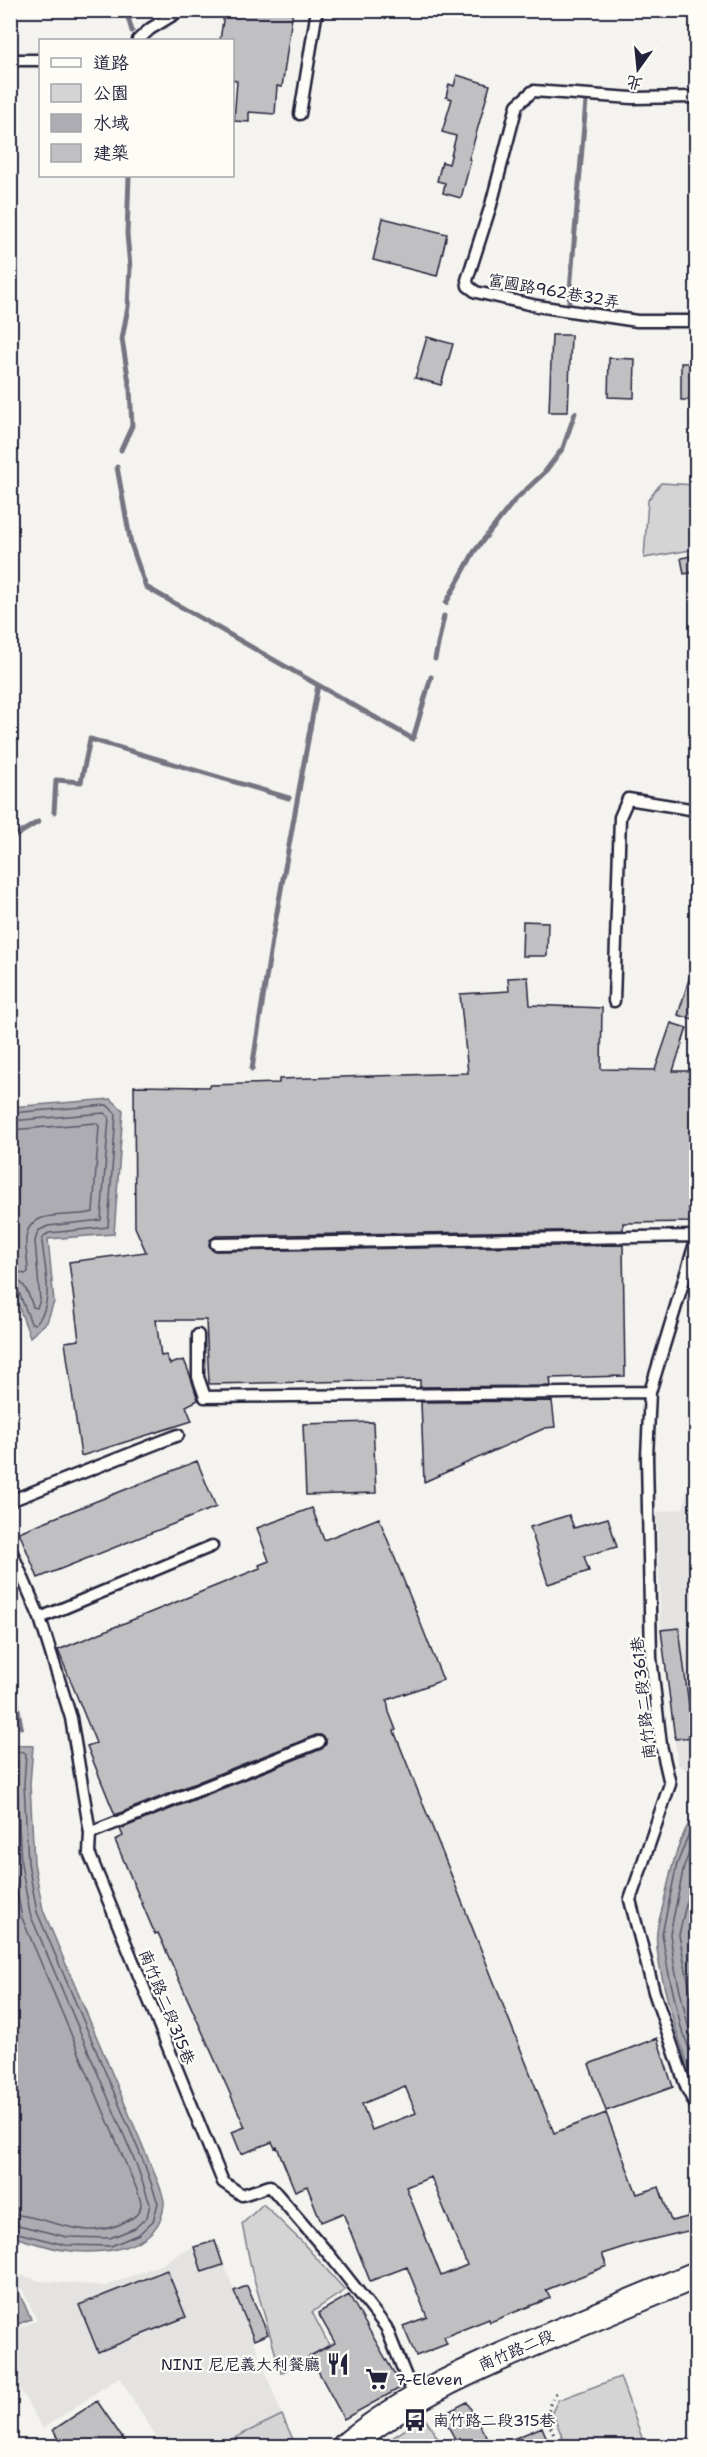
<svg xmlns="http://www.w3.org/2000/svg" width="707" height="2457" font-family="'Shantell Sans','LXGW WenKai TC',sans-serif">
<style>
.built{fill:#e4e3e2}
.green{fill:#d5d4d5;stroke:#7c7b88;stroke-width:1.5}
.water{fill:#acacb2;stroke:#757582;stroke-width:1.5}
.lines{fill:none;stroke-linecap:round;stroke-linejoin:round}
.shore{stroke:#59596b;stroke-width:1.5}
.stream{stroke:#757582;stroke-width:5}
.building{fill:#c0bfc2;stroke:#22223b;stroke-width:1.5;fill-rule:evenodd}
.service-casing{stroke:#22223b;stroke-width:15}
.tertiary-casing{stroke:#22223b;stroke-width:30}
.path{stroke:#22223b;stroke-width:3;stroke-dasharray:1.5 4.5;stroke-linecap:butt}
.service{stroke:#fdfcf7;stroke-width:10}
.tertiary{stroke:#fdfcf7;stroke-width:26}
.labels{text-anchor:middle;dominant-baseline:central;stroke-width:4.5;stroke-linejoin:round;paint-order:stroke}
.street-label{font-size:16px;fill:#22223b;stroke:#fdfcf7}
.poi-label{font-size:16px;fill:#22223b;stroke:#fdfcf7;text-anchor:start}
</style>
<rect width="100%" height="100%" fill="#f4f3ef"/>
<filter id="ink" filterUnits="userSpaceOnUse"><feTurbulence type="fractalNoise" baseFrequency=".0167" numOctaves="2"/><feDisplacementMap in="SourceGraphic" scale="12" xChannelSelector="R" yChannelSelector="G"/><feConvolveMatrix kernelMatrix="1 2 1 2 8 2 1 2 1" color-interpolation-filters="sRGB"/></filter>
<g filter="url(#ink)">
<path class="built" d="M696,1455V1767L692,1772L678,1765L661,1630L657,1513L683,1508Z
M215,2241L282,2415L218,2446H162L119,2377L43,2429L11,2374V2332L37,2320L22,2289L11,2284V2272L40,2281L105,2286L162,2264L183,2251Z"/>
<path class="green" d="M661,483L696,485V549L644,558L648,500Z
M263,2204L302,2242L345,2290L312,2312L329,2345L281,2373L252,2272L242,2224Z
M620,2377L645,2446H566L552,2412L558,2400Z
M282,2415L296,2446H218Z
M424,2417L443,2446H380Z"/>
<path class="water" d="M111,1099L123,1110L114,1234L48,1239L54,1302L47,1322L30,1337L11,1286V1107Z
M11,1745L33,1746L30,1784L34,1863L43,1910L149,2161C153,2171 165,2194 164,2204C161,2250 99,2256 64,2250C46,2247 28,2241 11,2236Z
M696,1811V2082C682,2056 653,1960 657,1932C658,1921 662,1911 664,1901C672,1866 677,1841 696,1811Z
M10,2289L19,2292L31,2319L11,2327Z"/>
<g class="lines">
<path class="shore" d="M10,1113L107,1105L116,1114L108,1227L49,1233L44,1236L42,1241C44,1266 56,1305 35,1324L31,1323L18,1290L10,1287
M10,1121L104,1113L109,1117L101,1220L48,1226L38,1231L35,1241L40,1300L37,1308L33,1307C28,1294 26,1280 10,1279
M10,1130L96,1123L99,1126L93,1212C73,1219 28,1206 26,1239C25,1250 28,1261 28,1272L25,1274L10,1270
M10,1751L24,1752L26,1754L24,1784L28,1863L37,1912L144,2163L158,2203L153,2221L139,2234L111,2246L65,2245L10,2231
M10,1759L18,1762L17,1785L21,1864L30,1914L137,2166L150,2204L147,2217L135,2228L110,2238L67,2237L10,2223
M696,1822L689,1833L677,1864L662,1934L668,1970L681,2027L696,2067
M696,1836L684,1866L670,1934L675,1969L688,2025L696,2047
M10,1839L12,1866L22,1918L128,2169C132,2179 140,2193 141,2204C141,2212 134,2218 127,2221C83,2244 52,2216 10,2214
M696,1860L679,1935L696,2021"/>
<path class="stream" d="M126,10L132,31
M569,302L586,101
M121,450L132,426L130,389L122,339L128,307L130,267L127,234L129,176
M117,467L131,544L146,587L318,685L273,934L252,1069
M446,603L474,552L514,501L544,473L563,448L575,413
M435,659L444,616
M318,685L413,739L431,677
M54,812L56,780L81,782L90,739L289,798
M10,839L38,822
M10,1663L21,1727"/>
</g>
<path class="building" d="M238,10H293L282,87L277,86L275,114L249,112V122L234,121L237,81L232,80V40H220L224,14L238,16Z
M457,75L490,85L469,159L471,160L461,198L443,193L445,183L437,181L442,162L449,164L456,136L442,132L452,99L446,97L449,84L454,86Z
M383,218L447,234L437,276L373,260Z
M552,335H571L568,412H549Z
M427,337L453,344L441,385L415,378Z
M609,358L635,359L634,398L608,397Z
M681,363H696V400H681Z
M696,555V572L684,574L681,558Z
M523,921L548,922L547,956H522Z
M693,966L696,967V1020L678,1015Z
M528,977L530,1005L602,1008L601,1069L655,1070L671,1023L687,1028L673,1071H696L695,1222L623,1223V1230L216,1236L210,1240L209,1245L212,1250L216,1251L623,1245L625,1376L550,1378L551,1386L420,1387V1380L209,1384L206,1320H156L161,1356L166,1355L170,1364L184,1360L190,1375L198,1400L186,1406L192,1421L81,1456L65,1342L79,1340L69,1262L146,1252L135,1227L134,1086L209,1087V1085L279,1083V1079L468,1073L460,994L509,991L508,978Z
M552,1401L555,1427L545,1428L424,1482L421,1402Z
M373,1422L376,1493L306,1495L303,1424Z
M197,1461L216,1507L38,1578L19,1532Z
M312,1508L324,1540L379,1518L443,1680L387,1700L389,1712L396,1730L394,1731L554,2133L606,2113L637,2194L659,2187L671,2221L696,2215V2229L633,2244L602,2254L607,2266L546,2290L550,2298L490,2322L489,2319L444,2337L447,2344L416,2356L403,2326L427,2317L407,2267L370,2281L343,2213L321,2222L307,2186L295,2191L277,2147L275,2148L272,2142L241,2154L232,2132L245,2127L158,1933L155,1934L115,1840L123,1836L120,1829L322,1749L326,1744V1739L321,1735H316L115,1815L87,1746L96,1743L58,1650L260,1568L259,1565L269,1561L257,1528ZM405,2086L416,2113L372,2130L362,2104ZM431,2177L467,2265L441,2276L406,2187Z
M569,1515L574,1528L608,1518L617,1547L584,1556L589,1571L548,1584L530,1527Z
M679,1628L693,1737L675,1739L661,1630Z
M657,2038L673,2087L606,2111L589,2064Z
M215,2241L223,2265L202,2272L194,2247Z
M167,2270L186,2317L98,2352L79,2305Z
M247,2286L268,2334L254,2340L234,2291Z
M349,2295L402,2387L344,2419L310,2356L335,2343L318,2313Z
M97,2401L128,2446H64L53,2430Z
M467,2402L491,2446H459L442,2415Z
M542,2427L550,2446H496Z"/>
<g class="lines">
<g class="service-casing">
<path id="service" d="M138,40L150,29L181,10
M10,60H40
M696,97L632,98L533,91L517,105L491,205L467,280L468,286L476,292L537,306L637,321H696
M300,114L317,10
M614,1001L620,817L628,799L696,810
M696,1240L650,1392L647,1457L651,1658L661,1745L670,1784L630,1900L654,1992L687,2089L696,2106
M216,1244L696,1236
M198,1335V1377L205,1397L650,1392
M10,1501L178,1435
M10,1548L40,1618
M319,1742L90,1833L89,1853L223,2182L242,2195L270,2186L332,2258L386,2327L415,2399
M90,1833L71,1718L40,1618L212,1546"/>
</g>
<g class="tertiary-casing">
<path id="tertiary" d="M346,2446C405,2398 476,2367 545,2338C596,2317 646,2296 696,2275"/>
</g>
<path class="path" d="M556,2393C542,2412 550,2427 559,2446"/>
<use href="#service" class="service"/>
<use href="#tertiary" class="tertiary"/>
</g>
</g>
<defs>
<g id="restaurant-bare" transform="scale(1.8)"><path d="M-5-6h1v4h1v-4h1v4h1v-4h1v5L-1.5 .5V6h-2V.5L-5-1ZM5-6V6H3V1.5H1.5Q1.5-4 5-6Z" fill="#22223b" stroke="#fdfcf7" stroke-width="2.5" paint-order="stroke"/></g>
<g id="supermarket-bare" transform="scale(1.8)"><path d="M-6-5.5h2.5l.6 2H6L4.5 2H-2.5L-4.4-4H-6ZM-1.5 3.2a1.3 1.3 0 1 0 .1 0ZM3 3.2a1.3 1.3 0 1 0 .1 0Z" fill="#22223b" stroke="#fdfcf7" stroke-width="2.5" paint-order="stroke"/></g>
<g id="bus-bare" transform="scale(1.8)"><path d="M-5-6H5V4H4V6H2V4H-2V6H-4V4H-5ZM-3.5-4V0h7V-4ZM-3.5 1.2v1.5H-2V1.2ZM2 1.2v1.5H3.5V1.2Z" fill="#22223b" stroke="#fdfcf7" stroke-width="2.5" paint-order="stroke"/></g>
</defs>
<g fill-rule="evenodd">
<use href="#restaurant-bare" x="338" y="2364"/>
<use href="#supermarket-bare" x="377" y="2379"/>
<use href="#bus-bare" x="415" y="2420"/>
</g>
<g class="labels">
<g class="street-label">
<text transform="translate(554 291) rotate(10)">富國路962巷32弄</text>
<text transform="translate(643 1698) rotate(-96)">南竹路二段361巷</text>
<text transform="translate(167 2007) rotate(68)">南竹路二段315巷</text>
<text transform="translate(516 2350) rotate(-23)">南竹路二段</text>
</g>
<g class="poi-label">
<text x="320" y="2364" text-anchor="end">NINI 尼尼義大利餐廳</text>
<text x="395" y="2379">7-Eleven</text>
<text x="433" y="2420">南竹路二段315巷</text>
</g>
</g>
<rect width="707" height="2457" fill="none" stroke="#fdfcf7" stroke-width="36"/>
<rect x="18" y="18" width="671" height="2421" fill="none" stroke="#22223b" stroke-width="2" filter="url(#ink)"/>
<rect x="39" y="39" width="195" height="138" fill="#fdfcf7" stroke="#a5a5ac" stroke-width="1.5"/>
<rect x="51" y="58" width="30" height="9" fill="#fdfcf7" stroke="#a5a5ac" stroke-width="1.5"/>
<text x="93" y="69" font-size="18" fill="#22223b">道路</text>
<rect x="51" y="84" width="30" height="18" fill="#d5d4d5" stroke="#a5a5ac" stroke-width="1.5"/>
<text x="93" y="99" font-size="18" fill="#22223b">公園</text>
<rect x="51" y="114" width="30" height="18" fill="#acacb2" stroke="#a5a5ac" stroke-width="1.5"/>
<text x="93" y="129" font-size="18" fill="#22223b">水域</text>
<rect x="51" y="144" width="30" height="18" fill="#c0bfc2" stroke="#a5a5ac" stroke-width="1.5"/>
<text x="93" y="159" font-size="18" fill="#22223b">建築</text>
<g transform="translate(638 69) rotate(195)" stroke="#fdfcf7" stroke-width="4.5" paint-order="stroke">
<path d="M0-4.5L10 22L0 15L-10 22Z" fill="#22223b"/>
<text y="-9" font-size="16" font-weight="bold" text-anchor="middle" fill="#22223b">北</text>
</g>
</svg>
